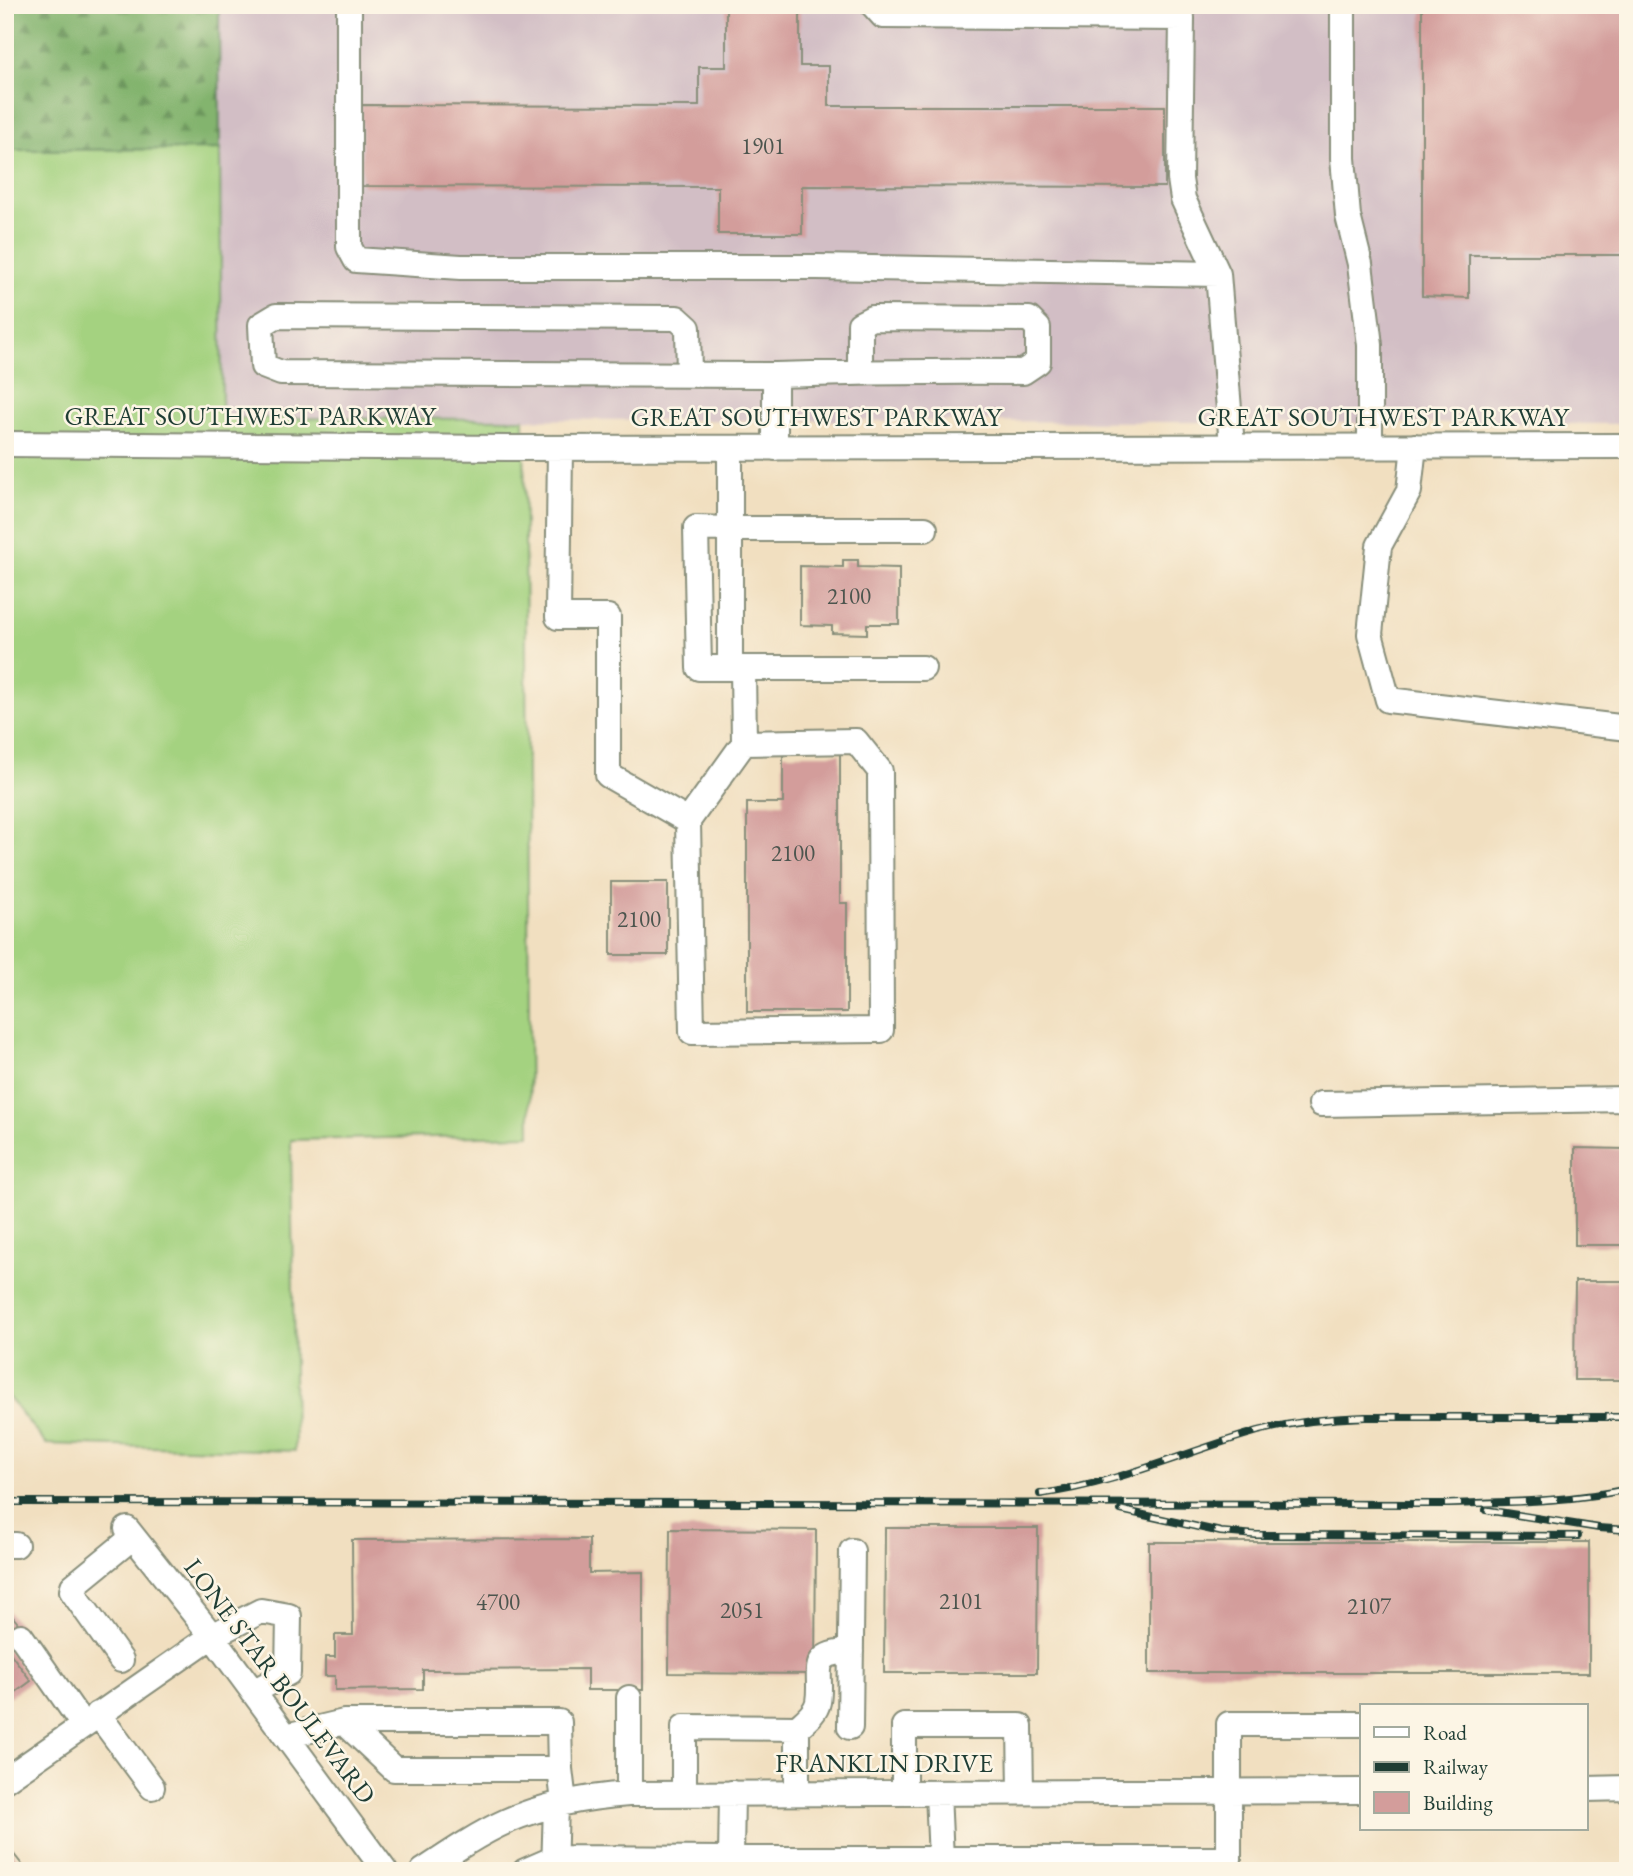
<svg xmlns="http://www.w3.org/2000/svg" width="1633" height="1876" font-family="'EB Garamond',serif">
<style>
.industrial{fill:#d2bec5}
.grass{fill:#a4d280;stroke:#62885a;stroke-width:2}
.forest{fill:url(#forest-firs);stroke:#517851;stroke-width:2}
.building{fill:#d39d9b}
.lines{fill:none;stroke-linecap:round;stroke-linejoin:round}
.minor-casing{stroke:#888e7a;stroke-width:28}
.minor{stroke:#fff;stroke-width:24}
.rail-casing{stroke:#1f3d34;stroke-width:8}
.rail{stroke:#fcf5e5;stroke-width:5;stroke-dasharray:16;stroke-linecap:butt}
.labels{text-anchor:middle;dominant-baseline:central;stroke-width:5;stroke-linejoin:round;paint-order:stroke}
.number-label{font-size:23px;fill:#4c554e}
.street-label{font-size:26px;fill:#1f3d34;stroke:#fcf5e5}
</style>
<defs>
<pattern id="forest-firs" width="22" height="20" patternUnits="userSpaceOnUse" patternTransform="scale(1.75)"><rect width="22" height="20" fill="#83b46e"/><path d="M5 1l3.5 6h-7zM16 11l3.5 6h-7z" fill="#6b945b"/></pattern>
</defs>
<rect width="100%" height="100%" fill="#fcf5e5"/>
<filter id="ink" filterUnits="userSpaceOnUse"><feTurbulence type="fractalNoise" baseFrequency=".0143" numOctaves="2"/><feDisplacementMap in="SourceGraphic" scale="14" xChannelSelector="R" yChannelSelector="G"/><feConvolveMatrix kernelMatrix="1 2 1 2 8 2 1 2 1" color-interpolation-filters="sRGB"/></filter>
<filter id="wash" filterUnits="userSpaceOnUse"><feTurbulence type="fractalNoise" baseFrequency=".00686" numOctaves="4" result="noise"/><feDisplacementMap in="SourceGraphic" scale="28" xChannelSelector="R" yChannelSelector="G"/><feGaussianBlur stdDeviation="1.57" result="paint"/><feColorMatrix in="noise" values="0 0 0 0 0 0 0 0 0 0 0 0 0 0 0 0 0 1.4 0 .05"/><feComposite in="paint" operator="in"/></filter>
<g filter="url(#wash)">
<rect width="100%" height="100%" fill="#f1dfc0"/>
<path class="industrial" d="M219,5H1628V424L221,418Z"/>
<path class="grass" d="M220,149L222,418L524,419L530,1135L291,1140L295,1451L46,1444L5,1393V150Z"/>
<path class="forest" d="M5,5H219L220,149L5,150Z"/>
<g id="blocks">
<path class="building" d="M726,5H800V66H829V106H1165V187L802,186V234H718V187L362,186V105L699,106V67H726Z
M1422,5H1628V255H1469V298L1422,296Z
M843,560H858V567L899,568V624H867V634L832,633V626L800,625V566L843,567Z
M783,754H840V903H847V1012H747V803H783Z
M611,882H668V955H611Z
M1575,1148L1628,1149V1245H1575Z
M1575,1281H1628V1380H1574Z
M885,1528H1038L1037,1673H884Z
M670,1529L816,1530L815,1674L669,1673Z
M589,1539V1573L643,1572V1690H587V1669L423,1670V1689L335,1690V1676H325V1657H335V1635H353L352,1540Z
M1149,1542H1589V1673H1149Z
M5,1607L21,1627L5,1639Z
M5,1646L31,1681L5,1700Z
M5,1843L27,1871H5Z"/>
</g>
</g>
<g filter="url(#ink)">
<use href="#blocks" fill-opacity="0" stroke="#888e7a" stroke-width="2"/>
<g class="lines">
<g class="minor-casing">
<path id="minor" d="M349,5V247L356,260L461,267H817L1218,274
M873,5L883,16L1182,18L1180,179L1183,199L1218,274L1232,446
M1343,5V158L1348,216L1360,264L1370,345V446
M689,374L688,328L677,318L276,316L261,325L263,366L281,373L775,375
M5,444L507,448L1628,446
M1414,446L1409,491L1379,546L1370,634L1388,700L1628,728
M560,448L558,617H608V775L688,821
M730,448V529H925
M775,448V375C858,372 940,371 1023,372L1038,362V328L1029,319L872,318L860,324V372
M730,668H699L696,528L730,529V668H923
M743,668L744,743L856,741L880,771L881,1030L692,1032L688,821L744,743
M1321,1104L1628,1099
M127,1529L212,1636L385,1871
M5,1545H16
M21,1636L83,1725
M121,1660L72,1591L73,1586L133,1537
M629,1698V1794
M98,1714L152,1787
M344,1722L394,1769H560
M850,1727L852,1551
M797,1728C805,1721 816,1713 818,1702C823,1673 806,1652 851,1652
M286,1736L344,1722H559L560,1769L564,1802
M5,1780L212,1636L261,1611L289,1616L288,1673L253,1692
M1586,1789L1628,1788
M684,1793V1727L797,1728V1793
M732,1793L731,1859H1229V1724H1362
M904,1793V1726H1020L1021,1792
M938,1793L941,1859
M423,1871C450,1853 478,1834 507,1821C546,1804 587,1797 629,1794L1362,1791
M525,1871L555,1858L731,1859
M554,1871L556,1805"/>
</g>
<use href="#minor" class="minor"/>
<g class="rail-casing">
<path id="rail" d="M1040,1494C1116,1484 1185,1452 1258,1431C1293,1422 1329,1418 1365,1417H1628
M5,1502L1448,1504C1508,1502 1569,1502 1628,1489
M1121,1510L1221,1532L1256,1535L1578,1536
M1486,1510L1599,1528L1628,1530"/>
</g>
<use href="#rail" class="rail"/>
</g>
</g>
<g class="labels">
<g class="number-label">
<text x="763" y="146">1901</text>
<text x="849" y="596">2100</text>
<text x="793" y="853">2100</text>
<text x="639" y="919">2100</text>
<text x="961" y="1601">2101</text>
<text x="498" y="1602">4700</text>
<text x="1369" y="1606">2107</text>
<text x="742" y="1610">2051</text>
</g>
<g class="street-label">
<text x="250" y="416">GREAT SOUTHWEST PARKWAY</text>
<text x="816" y="417">GREAT SOUTHWEST PARKWAY</text>
<text x="1383" y="417">GREAT SOUTHWEST PARKWAY</text>
<text transform="translate(280 1681) rotate(53)">LONE STAR BOULEVARD</text>
<text x="884" y="1763">FRANKLIN DRIVE</text>
</g>
</g>
<rect width="1633" height="1876" fill="none" stroke="#fcf5e5" stroke-width="28"/>
<rect x="1360" y="1704" width="228" height="126" fill="#fcf5e5" stroke="#a4ab9e" stroke-width="2"/>
<rect x="1374" y="1727" width="35" height="10" fill="#ffffff" stroke="#a4ab9e" stroke-width="2"/>
<text x="1423" y="1740" font-size="21" fill="#1f3d34">Road</text>
<rect x="1374" y="1762" width="35" height="10" fill="#1f3d34" stroke="#a4ab9e" stroke-width="2"/>
<text x="1423" y="1774" font-size="21" fill="#1f3d34">Railway</text>
<rect x="1374" y="1792" width="35" height="21" fill="#d39d9b" stroke="#a4ab9e" stroke-width="2"/>
<text x="1423" y="1810" font-size="21" fill="#1f3d34">Building</text>
</svg>
